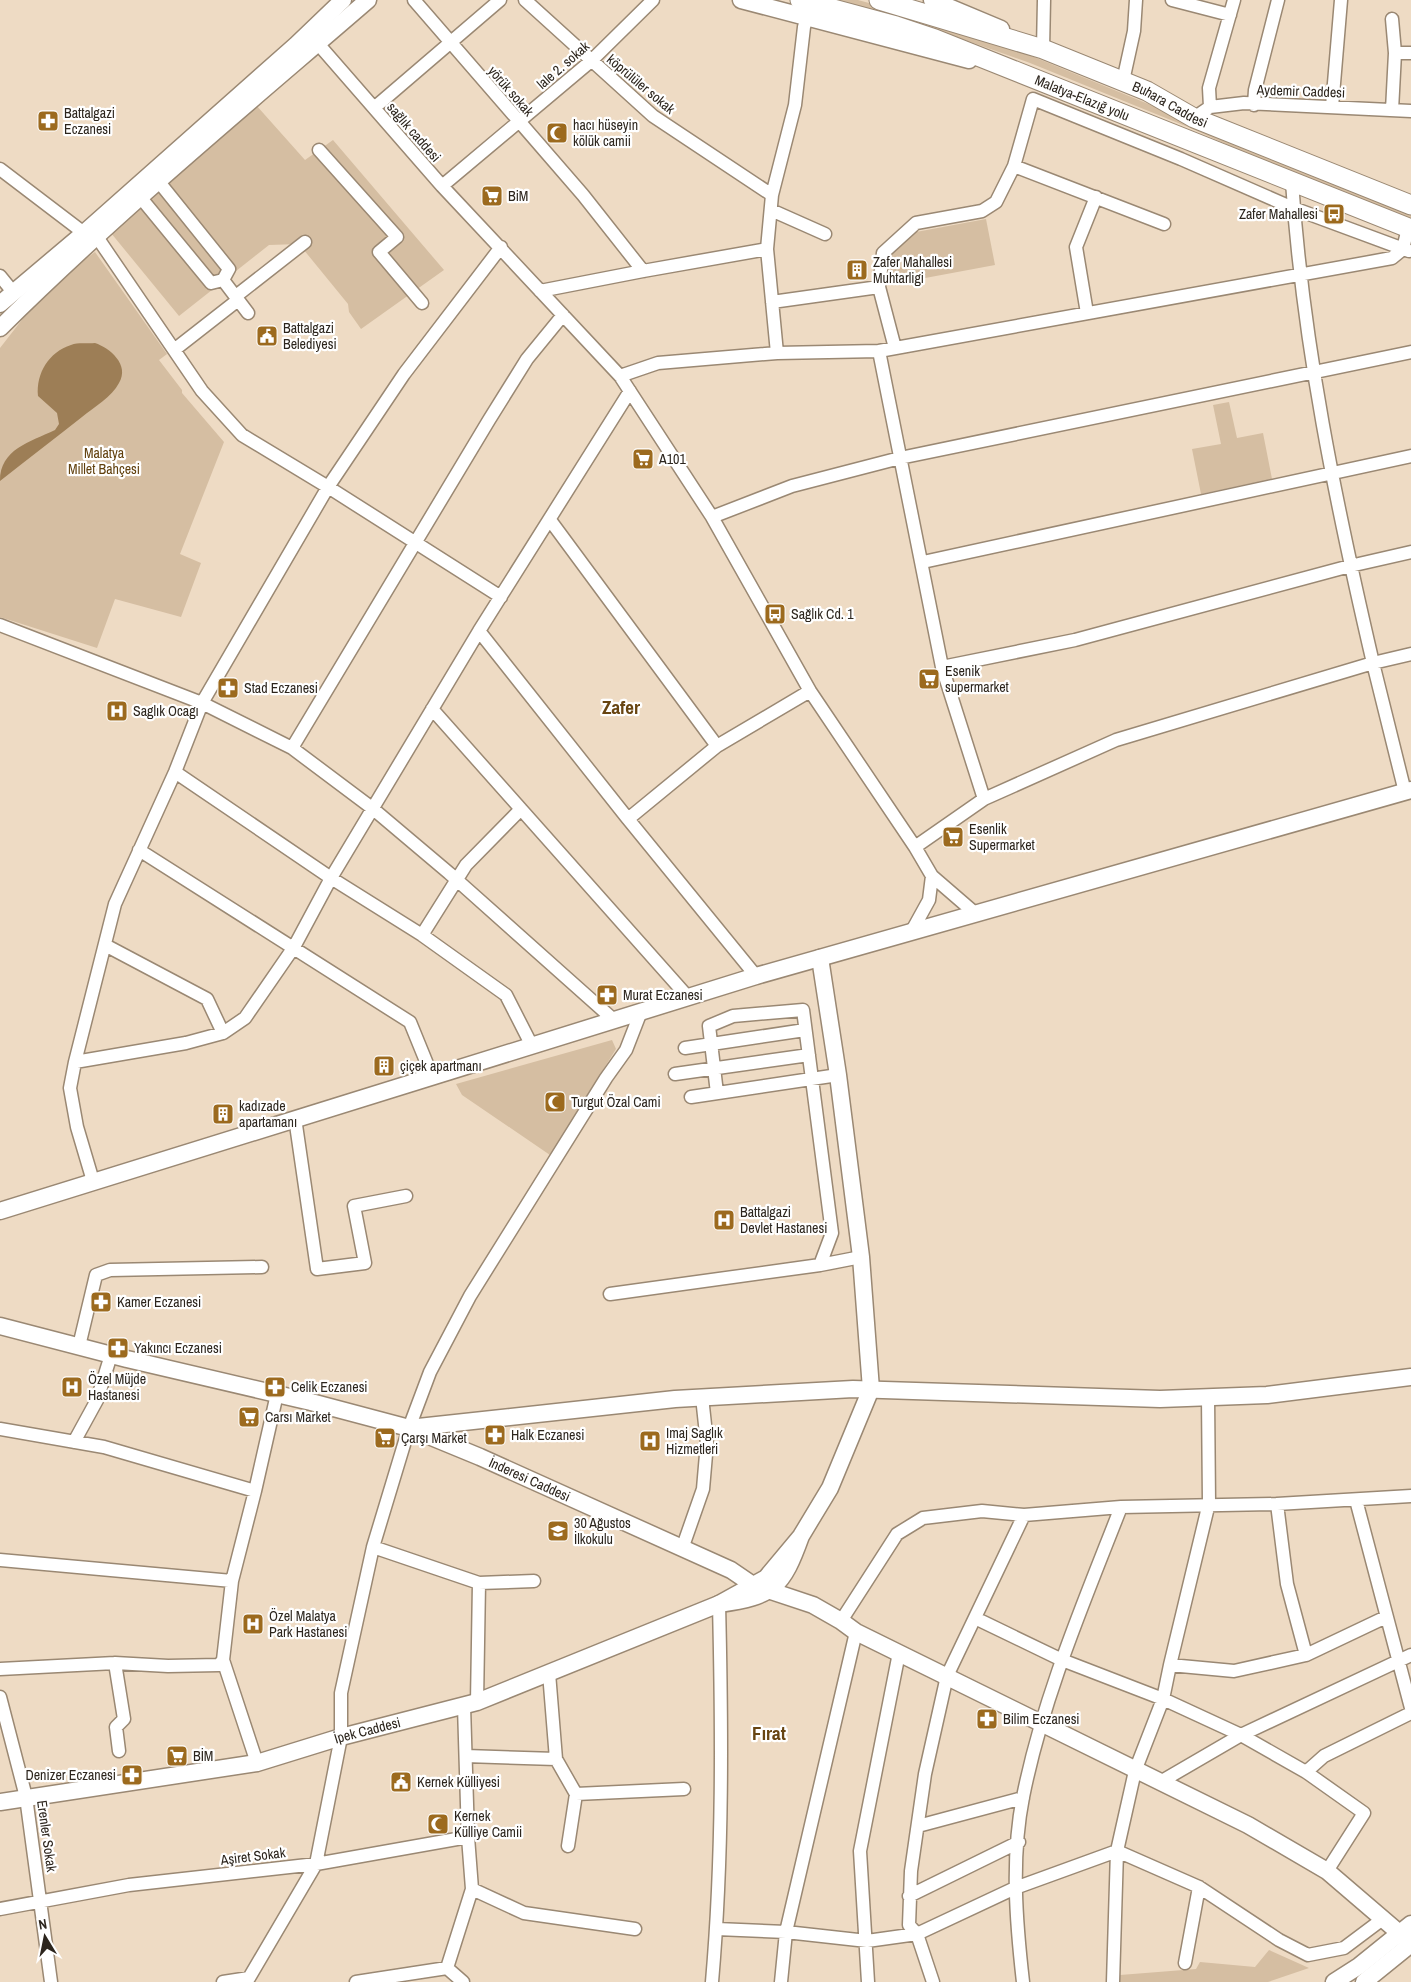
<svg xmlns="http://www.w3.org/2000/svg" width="1411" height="1982" font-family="'Archivo Narrow',sans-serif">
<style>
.green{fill:#d5bea2}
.water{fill:#9d7e56}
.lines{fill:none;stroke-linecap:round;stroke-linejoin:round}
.minor-casing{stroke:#9a8873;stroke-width:15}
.major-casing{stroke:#9a8873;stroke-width:19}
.highway-casing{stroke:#9a8873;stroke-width:21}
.minor{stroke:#fff;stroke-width:12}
.major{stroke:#fff;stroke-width:16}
.highway{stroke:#fff;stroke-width:19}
.labels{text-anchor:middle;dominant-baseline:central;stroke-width:4.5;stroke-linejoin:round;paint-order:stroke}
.street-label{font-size:14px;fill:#2c251d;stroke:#fff}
.poi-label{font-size:14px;fill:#2c251d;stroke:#fff;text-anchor:start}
.park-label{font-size:14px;fill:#603f0c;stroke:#fff}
.district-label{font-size:19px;font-weight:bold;fill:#684512;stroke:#fff}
</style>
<rect width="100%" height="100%" fill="#eedbc4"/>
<path class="green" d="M831,0H858L931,20L1034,57L1411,212V219L1328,190L1188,127L1030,63L928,27Z
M256,105L305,160L333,140L444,270L361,329L349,312L348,304L299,244L269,245L179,316L111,233Z
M986,219L995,265L893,284L888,256L916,232Z
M95,252L167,354L159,360L182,390V393L224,442L180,554L201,563L181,617L115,599L97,648L0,617V348L35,303L63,276Z
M1229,402L1237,438L1263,433L1272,479L1201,494L1192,449L1221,444L1213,405Z
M612,1040L616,1049L550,1155L462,1095L456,1084Z
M1269,1950L1309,1968L1268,1982H1120V1975L1196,1969L1200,1962L1255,1967Z"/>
<path class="water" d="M95,343C110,348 130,365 119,383C112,397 94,407 82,417C55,438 27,460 0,481C0,449 30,442 55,430L59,424L57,413L38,396C36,373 49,352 71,345C78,342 88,344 95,343Z"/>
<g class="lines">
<g class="minor-casing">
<path id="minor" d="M414,0L583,195L643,271
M525,0L653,116L772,195
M1172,0L1230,15
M1392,19L1395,53
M313,38L442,186L620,376L712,517L810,691L915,847L932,876L976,914
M1043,49L1044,0
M1123,81L1134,31L1136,0
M1254,105L1255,90L1278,0
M1210,107L1209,88L1234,0
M1332,107L1341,0
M374,108L500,0
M1392,110L1395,53H1411
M1194,118L1210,107L1244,103L1411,111
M319,150L397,237L379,252L422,303
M1014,166L1164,224
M0,169L84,233
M159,182L229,269L223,280
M1292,182C1303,345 1336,504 1373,663L1411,654
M442,186L591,61L653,0
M141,198L211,283L223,280
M771,210L825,234
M97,237L202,391L242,435L328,487L501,597
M767,249L777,353
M0,276L13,292
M223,280L248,313
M540,291L643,271L767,249L772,195L795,105L804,27L807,17
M236,296L305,242
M772,302L879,287
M1087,313L1076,247L1096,197
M563,315L527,359L489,420L292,748L372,808L449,873L615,1021
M895,348L879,287L883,253L916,223L982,211L996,202L1014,166L1033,99L1181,159L1293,208L1409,251
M174,350L238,300
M879,351L942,667L1075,640L1350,566L1411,552
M620,376L658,363L777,353L879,351L1392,258L1403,249L1408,228
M712,517L792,486L900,458L1411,352
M550,520L717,746
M923,562L1411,456
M0,625L202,703L292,748
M942,667L984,799
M432,709L687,996
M175,772L331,878L422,935L506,995L532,1046
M628,819L479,631L630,391
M915,847L984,799L1116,740L1373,663L1405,792
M139,850L410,1022L432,1076
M913,929L929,900L932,876
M422,935L466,865L521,809
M105,945L207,999L223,1033
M756,976L628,819L717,746L810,691
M685,1048L805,1030
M75,1062L186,1043L223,1033L245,1018L294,947L331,878L479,631
M675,1074L809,1055
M691,1097L838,1075
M295,1118L317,1269L365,1263L354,1206L406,1196
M93,1181L77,1127L70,1088L75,1062L115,904L175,772L202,703L328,487L404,374L501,247
M820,1265L861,1257
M610,1294L820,1265L832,1233L803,1010L733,1016L709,1026L717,1093
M79,1346L96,1275L110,1270L262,1267
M1208,1397L1209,1503L1170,1665L1234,1671L1306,1655
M0,1429L104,1447L255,1491L277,1394
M74,1442L97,1400L111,1355
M1356,1500L1411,1708
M1277,1504L1287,1584L1306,1655L1386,1617
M1024,1515L1121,1507L1277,1504L1411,1496
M682,1549L703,1489L707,1443L702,1397
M0,1560L232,1581L223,1660L257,1763
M232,1581L255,1491
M479,1583L534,1581
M975,1618L1062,1660L1163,1699L1241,1735L1306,1772L1364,1813L1327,1871
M841,1621L897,1534L923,1518L982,1511L1024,1515L947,1676L925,1774L911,1871L909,1925L917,1934L933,1982
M115,1663L124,1719L116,1727L119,1751
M0,1669L115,1663L168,1666L219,1665L223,1660
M549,1673L556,1759L576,1794L684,1789
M0,1697L26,1797L51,1982
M477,1702L479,1583L373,1547L409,1428L430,1372L470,1296L606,1078L626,1050L640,1014
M466,1756L556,1759
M1306,1772L1324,1756L1411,1713
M1162,1781L1241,1735L1411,1655
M918,1826L1023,1798
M568,1846L576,1794
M472,1889L524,1913L635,1929
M909,1896L1019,1842
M0,1909L129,1885L316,1864L468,1837
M717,1929L786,1932L867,1941L917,1934L1015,1888L1117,1851L1135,1771L1163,1699L1170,1665
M1185,1963L1199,1887
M447,1968L472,1889L468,1837L464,1706
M223,1982L249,1978L316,1864L341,1737V1693L373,1547
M356,1982L447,1968L463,1982
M712,1982C723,1856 722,1730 719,1604
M781,1982L786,1932L856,1632
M868,1982L860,1851L899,1653
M1023,1982C1016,1921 1011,1858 1023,1797C1043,1697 1084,1602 1121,1507
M1113,1982L1117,1851L1199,1887L1279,1940L1308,1955L1344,1948L1384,1918"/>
</g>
<g class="major-casing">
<g id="major">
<path d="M741,0L969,60"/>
<path d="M932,0L1001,29"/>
<path d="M0,304L84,233L296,45L343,0"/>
<path d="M0,328C116,213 244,107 368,0"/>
<path d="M0,1211L756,976L1411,790"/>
<path d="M0,1326L127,1359L311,1402L409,1428L675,1399L853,1389L1160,1399L1267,1395L1411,1377"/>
<path id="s1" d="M412,1429L480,1457L731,1570L753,1585L813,1605L841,1621L856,1632L1248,1825L1327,1871L1411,1943"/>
<path d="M801,1536C783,1586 774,1597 719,1604L766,1578L801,1536L830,1488L871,1389L861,1257L838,1075L820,958"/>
<path id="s2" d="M0,1802L257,1763L341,1737L477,1702L719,1604"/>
<path d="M1334,1982L1359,1966L1411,1924"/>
<path d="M1364,1982L1411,1944"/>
</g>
</g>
<g class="highway-casing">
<g id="highway">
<path id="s3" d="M800,0L896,26L935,39L1411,229"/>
<path id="s4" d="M879,0L1043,49L1147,91L1194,118L1411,205"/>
</g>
</g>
<use href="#minor" class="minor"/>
<use href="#major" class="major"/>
<use href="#highway" class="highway"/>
</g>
<defs>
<g id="pharmacy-square" transform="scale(1.125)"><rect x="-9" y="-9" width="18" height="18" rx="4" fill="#9c6a1e" stroke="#fff"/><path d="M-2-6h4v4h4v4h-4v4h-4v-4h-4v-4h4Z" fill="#fff"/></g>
<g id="mosque-square" transform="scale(1.125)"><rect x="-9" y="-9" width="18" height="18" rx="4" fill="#9c6a1e" stroke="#fff"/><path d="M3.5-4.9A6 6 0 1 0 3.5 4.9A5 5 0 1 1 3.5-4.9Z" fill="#fff"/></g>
<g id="supermarket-square" transform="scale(1.125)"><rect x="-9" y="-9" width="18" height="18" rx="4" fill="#9c6a1e" stroke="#fff"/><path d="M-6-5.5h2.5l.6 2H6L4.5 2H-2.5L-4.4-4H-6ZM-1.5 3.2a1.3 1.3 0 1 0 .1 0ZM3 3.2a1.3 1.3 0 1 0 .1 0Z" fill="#fff"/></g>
<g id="bus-square" transform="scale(1.125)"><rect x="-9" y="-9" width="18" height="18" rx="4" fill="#9c6a1e" stroke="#fff"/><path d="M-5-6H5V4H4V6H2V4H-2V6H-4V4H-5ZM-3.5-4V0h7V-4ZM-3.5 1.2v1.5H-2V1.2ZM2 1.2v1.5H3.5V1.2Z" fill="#fff"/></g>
<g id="building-square" transform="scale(1.125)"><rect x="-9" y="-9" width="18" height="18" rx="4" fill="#9c6a1e" stroke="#fff"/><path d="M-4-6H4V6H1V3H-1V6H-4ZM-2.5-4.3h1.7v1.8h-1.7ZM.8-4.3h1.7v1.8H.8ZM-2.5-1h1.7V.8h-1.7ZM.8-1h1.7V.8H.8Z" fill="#fff"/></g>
<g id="civic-square" transform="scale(1.125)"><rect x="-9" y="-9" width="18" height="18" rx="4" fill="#9c6a1e" stroke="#fff"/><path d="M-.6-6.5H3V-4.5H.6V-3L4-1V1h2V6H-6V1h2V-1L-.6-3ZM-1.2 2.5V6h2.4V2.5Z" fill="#fff"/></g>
<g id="hospital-square" transform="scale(1.125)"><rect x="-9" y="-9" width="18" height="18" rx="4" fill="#9c6a1e" stroke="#fff"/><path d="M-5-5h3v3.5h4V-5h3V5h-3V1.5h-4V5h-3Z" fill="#fff"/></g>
<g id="school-square" transform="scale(1.125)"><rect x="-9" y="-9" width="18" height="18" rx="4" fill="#9c6a1e" stroke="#fff"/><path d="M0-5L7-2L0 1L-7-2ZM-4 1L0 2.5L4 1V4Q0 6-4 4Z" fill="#fff"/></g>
</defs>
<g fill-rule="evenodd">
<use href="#pharmacy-square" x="48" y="121"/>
<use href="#mosque-square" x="557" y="133"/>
<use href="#supermarket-square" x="492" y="196"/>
<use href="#bus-square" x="1334" y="214"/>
<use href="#building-square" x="857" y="270"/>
<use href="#civic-square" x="267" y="336"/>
<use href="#supermarket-square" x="643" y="459"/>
<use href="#bus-square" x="775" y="614"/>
<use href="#supermarket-square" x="929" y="679"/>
<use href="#pharmacy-square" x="228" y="688"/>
<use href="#hospital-square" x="117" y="711"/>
<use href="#supermarket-square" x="953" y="837"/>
<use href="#pharmacy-square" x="607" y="995"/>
<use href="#building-square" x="384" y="1066"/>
<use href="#mosque-square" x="555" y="1102"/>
<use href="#building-square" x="223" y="1114"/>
<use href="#hospital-square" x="724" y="1220"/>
<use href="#pharmacy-square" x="101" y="1302"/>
<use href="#pharmacy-square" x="118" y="1348"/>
<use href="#hospital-square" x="72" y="1387"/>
<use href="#pharmacy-square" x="275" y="1387"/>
<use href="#supermarket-square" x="249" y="1417"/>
<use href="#pharmacy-square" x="495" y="1435"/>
<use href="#supermarket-square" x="385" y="1438"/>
<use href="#hospital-square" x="650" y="1441"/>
<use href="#school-square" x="558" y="1531"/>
<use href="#hospital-square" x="253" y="1624"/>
<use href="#pharmacy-square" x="987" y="1719"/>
<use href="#supermarket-square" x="177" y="1756"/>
<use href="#pharmacy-square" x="132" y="1775"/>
<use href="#civic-square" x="401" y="1782"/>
<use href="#mosque-square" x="438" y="1824"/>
</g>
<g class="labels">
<g class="street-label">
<text transform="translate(563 65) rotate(-41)">lale 2. sokak</text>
<text transform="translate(641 84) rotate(40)">köprülüler sokak</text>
<text transform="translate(511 91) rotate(49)">yörük sokak</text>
<text transform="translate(1301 91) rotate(2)">Aydemir Caddesi</text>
<text stroke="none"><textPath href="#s3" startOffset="299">Malatya-Elazığ yolu</textPath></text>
<text stroke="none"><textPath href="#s4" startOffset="310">Buhara Caddesi</textPath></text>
<text transform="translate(414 132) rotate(49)">sağlık caddesi</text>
<text stroke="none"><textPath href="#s1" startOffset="128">İnderesi Caddesi</textPath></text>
<text stroke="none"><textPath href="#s2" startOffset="375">İpek Caddesi</textPath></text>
<text transform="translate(47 1836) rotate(82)">Erenler Sokak</text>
<text transform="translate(253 1856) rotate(-7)">Aşiret Sokak</text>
</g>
<g class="poi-label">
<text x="64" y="113">Battalgazi<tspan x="64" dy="16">Eczanesi</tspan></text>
<text x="573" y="125">hacı hüseyin<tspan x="573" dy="16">kölük camii</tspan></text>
<text x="508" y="196">BiM</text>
<text x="1318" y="214" text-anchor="end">Zafer Mahallesi</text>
<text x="873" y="262">Zafer Mahallesi<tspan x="873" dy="16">Muhtarligi</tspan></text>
<text x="283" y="328">Battalgazi<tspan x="283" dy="16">Belediyesi</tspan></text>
<text x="659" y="459">A101</text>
<text x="791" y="614">Sağlık Cd. 1</text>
<text x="945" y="671">Esenik<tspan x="945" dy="16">supermarket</tspan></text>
<text x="244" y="688">Stad Eczanesi</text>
<text x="133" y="711">Saglık Ocagı</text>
<text x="969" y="829">Esenlik<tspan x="969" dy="16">Supermarket</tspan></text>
<text x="623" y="995">Murat Eczanesi</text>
<text x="400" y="1066">çiçek apartmanı</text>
<text x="571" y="1102">Turgut Özal Cami</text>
<text x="239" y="1106">kadızade<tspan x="239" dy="16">apartamanı</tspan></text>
<text x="740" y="1212">Battalgazi<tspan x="740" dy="16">Devlet Hastanesi</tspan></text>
<text x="117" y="1302">Kamer Eczanesi</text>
<text x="134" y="1348">Yakıncı Eczanesi</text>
<text x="88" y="1379">Özel Müjde<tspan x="88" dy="16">Hastanesi</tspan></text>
<text x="291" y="1387">Celik Eczanesi</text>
<text x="265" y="1417">Carsı Market</text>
<text x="666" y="1433">Imaj Saglık<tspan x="666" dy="16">Hizmetleri</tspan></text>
<text x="511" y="1435">Halk Eczanesi</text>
<text x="401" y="1438">Çarşı Market</text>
<text x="574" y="1523">30 Ağustos<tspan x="574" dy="16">İlkokulu</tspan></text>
<text x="269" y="1616">Özel Malatya<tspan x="269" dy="16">Park Hastanesi</tspan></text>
<text x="1003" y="1719">Bilim Eczanesi</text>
<text x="193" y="1756">BİM</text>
<text x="116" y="1775" text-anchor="end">Denizer Eczanesi</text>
<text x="417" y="1782">Kernek Külliyesi</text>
<text x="454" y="1816">Kernek<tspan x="454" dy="16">Külliye Camii</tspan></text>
</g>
<g class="park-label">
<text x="104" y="453">Malatya<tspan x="104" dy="16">Millet Bahçesi</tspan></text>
</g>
<g class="district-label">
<text x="621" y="707">Zafer</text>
<text x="769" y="1733">Fırat</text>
</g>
</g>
<g transform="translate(45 1937) rotate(350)" stroke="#ffffff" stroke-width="4" paint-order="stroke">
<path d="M0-4L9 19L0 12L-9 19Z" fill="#2c251d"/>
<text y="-8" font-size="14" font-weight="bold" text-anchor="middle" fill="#2c251d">N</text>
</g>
</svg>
